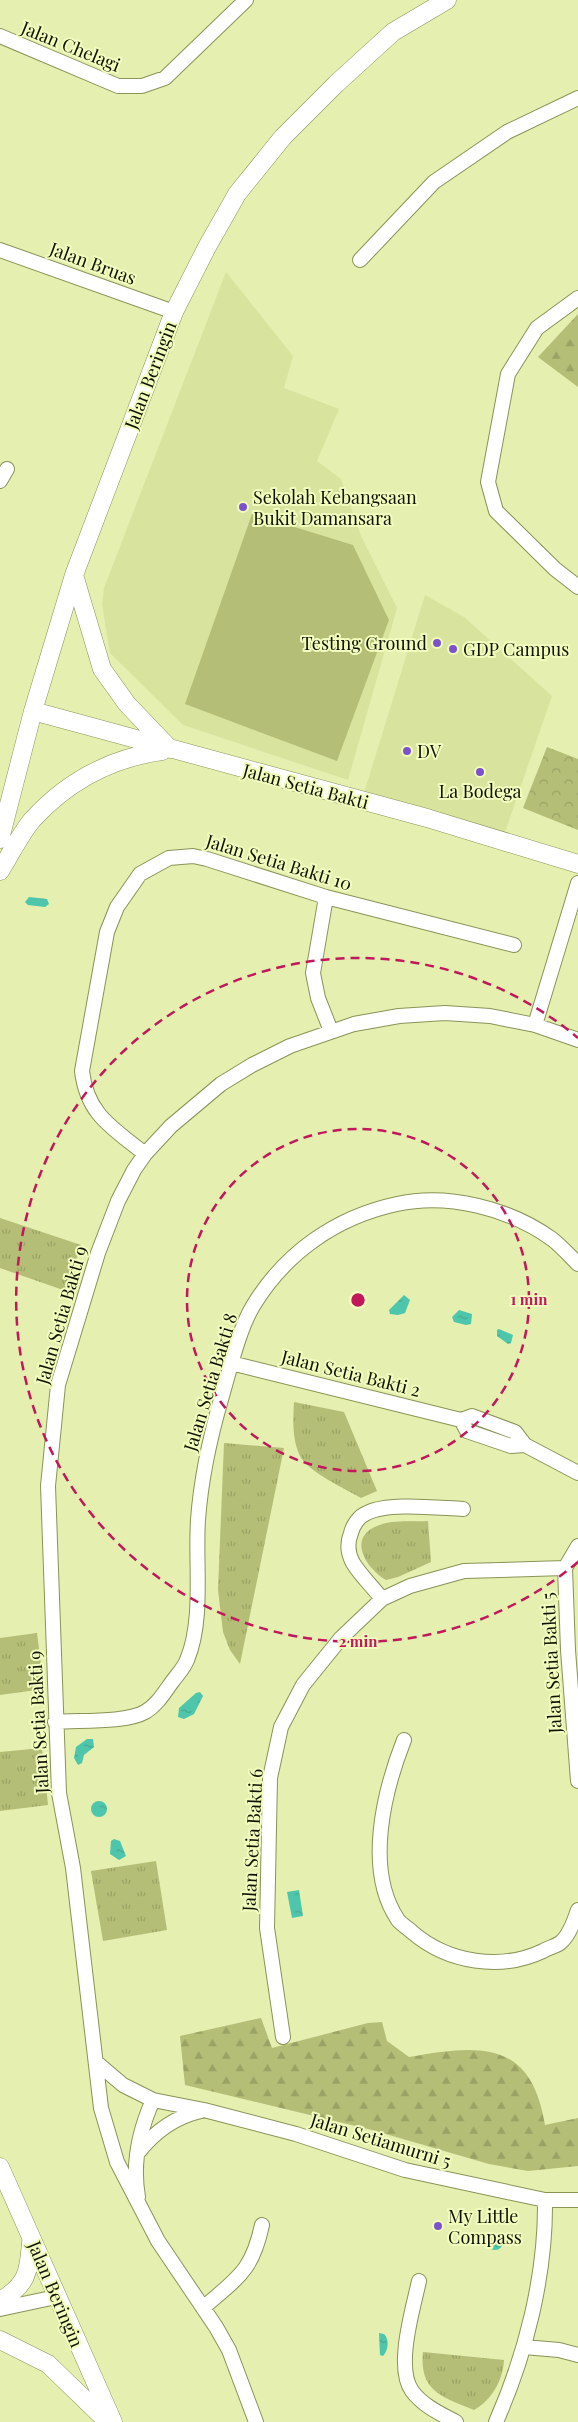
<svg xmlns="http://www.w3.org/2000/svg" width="578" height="2422" font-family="'Playfair Display',serif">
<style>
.built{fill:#d8e49e}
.grass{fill:url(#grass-tufts)}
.forest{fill:url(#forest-firs)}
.park{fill:url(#park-crowns)}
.garden{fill:#b4be76}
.water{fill:url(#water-ripples)}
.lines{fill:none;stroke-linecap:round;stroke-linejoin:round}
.minor-casing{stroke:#8a9358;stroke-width:16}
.tertiary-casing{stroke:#8a9358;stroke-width:19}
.minor{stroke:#fff;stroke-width:14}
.tertiary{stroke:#fff;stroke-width:18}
.ring{fill:none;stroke:#c2185b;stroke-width:2.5;stroke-dasharray:9 6}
.poi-dot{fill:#7c52cc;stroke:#f2fcbd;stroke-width:2}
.labels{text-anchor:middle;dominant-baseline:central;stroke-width:4;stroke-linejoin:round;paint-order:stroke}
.street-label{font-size:18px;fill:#0f1200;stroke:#f2fcbd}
.poi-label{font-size:18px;fill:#0f1200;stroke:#f2fcbd;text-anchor:start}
.centre{fill:#c2185b;stroke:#f2fcbd;stroke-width:2.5}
.ring-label{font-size:15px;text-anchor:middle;font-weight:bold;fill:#c2185b;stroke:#f2fcbd;stroke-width:4;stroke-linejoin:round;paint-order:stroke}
</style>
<defs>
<pattern id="grass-tufts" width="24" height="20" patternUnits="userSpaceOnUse" patternTransform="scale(1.25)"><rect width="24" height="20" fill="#b4be76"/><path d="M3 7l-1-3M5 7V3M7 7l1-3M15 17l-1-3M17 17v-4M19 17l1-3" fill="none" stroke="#9aa264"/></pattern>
<pattern id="forest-firs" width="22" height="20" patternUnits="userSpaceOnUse" patternTransform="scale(1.25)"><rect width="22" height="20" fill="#b4be76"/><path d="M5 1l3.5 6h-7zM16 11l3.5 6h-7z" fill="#9aa264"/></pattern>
<pattern id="park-crowns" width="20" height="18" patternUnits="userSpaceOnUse" patternTransform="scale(1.25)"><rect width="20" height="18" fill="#b4be76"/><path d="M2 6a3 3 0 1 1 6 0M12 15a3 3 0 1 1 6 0" fill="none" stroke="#9aa264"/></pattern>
<pattern id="water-ripples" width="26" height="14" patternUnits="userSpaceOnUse" patternTransform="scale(1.25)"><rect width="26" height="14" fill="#4ec6ab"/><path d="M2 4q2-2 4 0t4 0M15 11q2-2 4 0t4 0" fill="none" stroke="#43a991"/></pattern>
</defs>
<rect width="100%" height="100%" fill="#e4efb0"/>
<path class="built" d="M226,272L293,356L284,388L339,409L317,461L341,479L361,536L397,608L348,780L183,725L110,653L102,604L104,588Z
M425,595L464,617L552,696L504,835L364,793Z"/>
<path class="grass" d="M0,1218L81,1245L66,1291L0,1268Z
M294,1402L344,1412L377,1491L361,1498C346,1489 308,1472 300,1456C292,1439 293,1420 294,1402Z
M224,1443L284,1448L240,1664L230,1650L223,1632L218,1590Z
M428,1521L431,1562L398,1577L386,1580C366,1568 347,1538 377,1526C391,1519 413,1522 428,1521Z
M37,1633L44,1689L0,1695V1638Z
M42,1748L48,1805L0,1811V1752Z
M156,1861L167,1930L103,1941L91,1871Z
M423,2352L504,2360C503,2380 492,2400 474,2410C443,2397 419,2392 423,2352Z"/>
<path class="forest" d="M578,314V387L538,357Z
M261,2018L272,2048L368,2023L382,2022L387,2041L409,2057C481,2044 531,2040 545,2125L578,2118V2166L528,2171L489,2164L372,2130L185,2085L180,2036Z"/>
<path class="park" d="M547,747L578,759V830L523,808Z"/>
<path class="garden" d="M252,514L353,545L389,620L337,761L185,704Z"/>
<path class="water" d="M29,897L47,899L49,904L45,907L28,905L25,902Z
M404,1295L410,1300L405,1313L398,1315L390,1314L389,1310Z
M459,1310L472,1314L471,1324L466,1325L454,1322L452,1317Z
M499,1329L513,1335L511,1343L508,1344L497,1336V1330Z
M200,1692L203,1696L194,1714L184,1719L178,1717L179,1708L196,1693Z
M87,1739H93L94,1747L84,1755L82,1763L78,1765L74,1758L76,1747Z
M91 1809a8 8 0 1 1 16 0a8 8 0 1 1-16 0Z
M114,1839L120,1841L126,1856L119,1860L110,1854L111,1841Z
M299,1890L303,1916L292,1918L287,1892Z
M487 2242a8 8 0 1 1 16 0a8 8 0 1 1-16 0Z
M379,2333L384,2334C390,2340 388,2351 383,2356L380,2355Z"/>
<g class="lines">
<g class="minor-casing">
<path id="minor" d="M0,36L118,86H142L165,78L246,0
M0,250L174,312
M360,260L434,182L507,132L578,98
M578,298L537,328L508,374L488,482L496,511L555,569L578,587
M0,481L7,469
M326,897L313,973L318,998L331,1031
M535,1025L578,883
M145,1154C113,1128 87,1115 82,1071L107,932L117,907L140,874L169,858L193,856L207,859L326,897L514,945
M231,1363L461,1420L472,1416L515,1432L525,1445L578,1473
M461,1420L467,1431L511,1446L525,1445
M578,1546L565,1568L568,1650L578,1781
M382,1599C373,1587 361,1576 353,1563C348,1554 347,1543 351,1533C353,1525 359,1516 367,1513C388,1502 438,1508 463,1509
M55,1722C78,1720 126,1723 145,1712C157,1705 164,1693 172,1682C177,1675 184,1668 187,1660C204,1620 195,1563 198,1520C201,1478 210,1437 222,1396C230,1369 239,1329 253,1306C285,1253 336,1217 397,1204C448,1193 509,1208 552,1239C561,1246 570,1256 578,1264
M404,1740C384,1791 364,1870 398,1920C401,1924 408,1928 412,1932C448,1963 501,1971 543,1951C548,1948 556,1946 560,1943C568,1937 575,1919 578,1910
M283,2037L267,1928L270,1778L281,1727L303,1685L341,1638L362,1618L382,1599L410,1586L464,1571L565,1568
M96,2062L123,2085L153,2100L204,2110L296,2134L405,2170L545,2200H578
M137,2154C154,2132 174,2117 201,2111
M138,2197C132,2163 139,2131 153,2100
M419,2281C413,2309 395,2367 412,2391C423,2406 441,2414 456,2422
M203,2308C237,2278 252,2272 262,2225
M0,2309L56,2297
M524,2347L559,2350L578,2355
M256,2422L229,2350L216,2327L158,2241L117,2162L101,2108L73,1868L59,1793L48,1486L58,1385L98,1253L118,1201L134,1170L145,1154L171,1126L221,1084L252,1065L290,1046L354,1024L399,1016L445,1013L490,1016L535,1025L578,1040
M496,2422C526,2354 546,2275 545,2200"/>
</g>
<g class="tertiary-casing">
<path id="tertiary" d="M74,575L102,669L127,704L170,749
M33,711L427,818L578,864
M0,839L33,711L74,575L174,312L207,247L237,194L283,137L336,84L393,32L447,0
M0,871C11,854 20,834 33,819C68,781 112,758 162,751
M0,2167L113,2422
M0,2301C27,2285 29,2272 31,2242
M0,2340L48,2364L108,2422"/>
</g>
<use href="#minor" class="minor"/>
<use href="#tertiary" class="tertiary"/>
</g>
<g class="ring">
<circle cx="358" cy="1300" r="171"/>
<path d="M578 1562A342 342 0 1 1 578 1038"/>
</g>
<g class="poi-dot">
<circle cx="243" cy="507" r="5"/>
<circle cx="437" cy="643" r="5"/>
<circle cx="453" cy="649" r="5"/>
<circle cx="407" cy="751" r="5"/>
<circle cx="480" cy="772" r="5"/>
<circle cx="438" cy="2226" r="5"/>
</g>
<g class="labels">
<g class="street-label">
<text transform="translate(71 46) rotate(22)">Jalan Chelagi</text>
<text transform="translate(93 263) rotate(20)">Jalan Bruas</text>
<text transform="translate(150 375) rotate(-69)">Jalan Beringin</text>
<text transform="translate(306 786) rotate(15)">Jalan Setia Bakti</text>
<text transform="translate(279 862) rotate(17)">Jalan Setia Bakti 10</text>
<text transform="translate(61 1315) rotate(-74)">Jalan Setia Bakti 9</text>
<text transform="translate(351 1373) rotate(14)">Jalan Setia Bakti 2</text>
<text transform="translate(210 1382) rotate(-73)">Jalan Setia Bakti 8</text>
<text transform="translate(551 1663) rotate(-93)">Jalan Setia Bakti 5</text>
<text transform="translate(38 1722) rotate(-93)">Jalan Setia Bakti 9</text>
<text transform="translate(252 1840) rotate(-87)">Jalan Setia Bakti 6</text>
<text transform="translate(381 2140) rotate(17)">Jalan Setiamurni 5</text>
<text transform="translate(56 2294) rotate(67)">Jalan Beringin</text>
</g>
<g class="poi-label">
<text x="253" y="497">Sekolah Kebangsaan<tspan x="253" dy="21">Bukit Damansara</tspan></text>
<text x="427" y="643" text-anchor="end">Testing Ground</text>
<text x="463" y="649">GDP Campus</text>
<text x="417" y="751">DV</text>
<text x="480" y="791" text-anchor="middle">La Bodega</text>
<text x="448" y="2216">My Little<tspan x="448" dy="21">Compass</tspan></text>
</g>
</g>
<circle cx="358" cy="1300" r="8" class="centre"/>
<g class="ring-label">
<text x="529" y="1305">1 min</text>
<text x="358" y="1647">2 min</text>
</g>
</svg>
